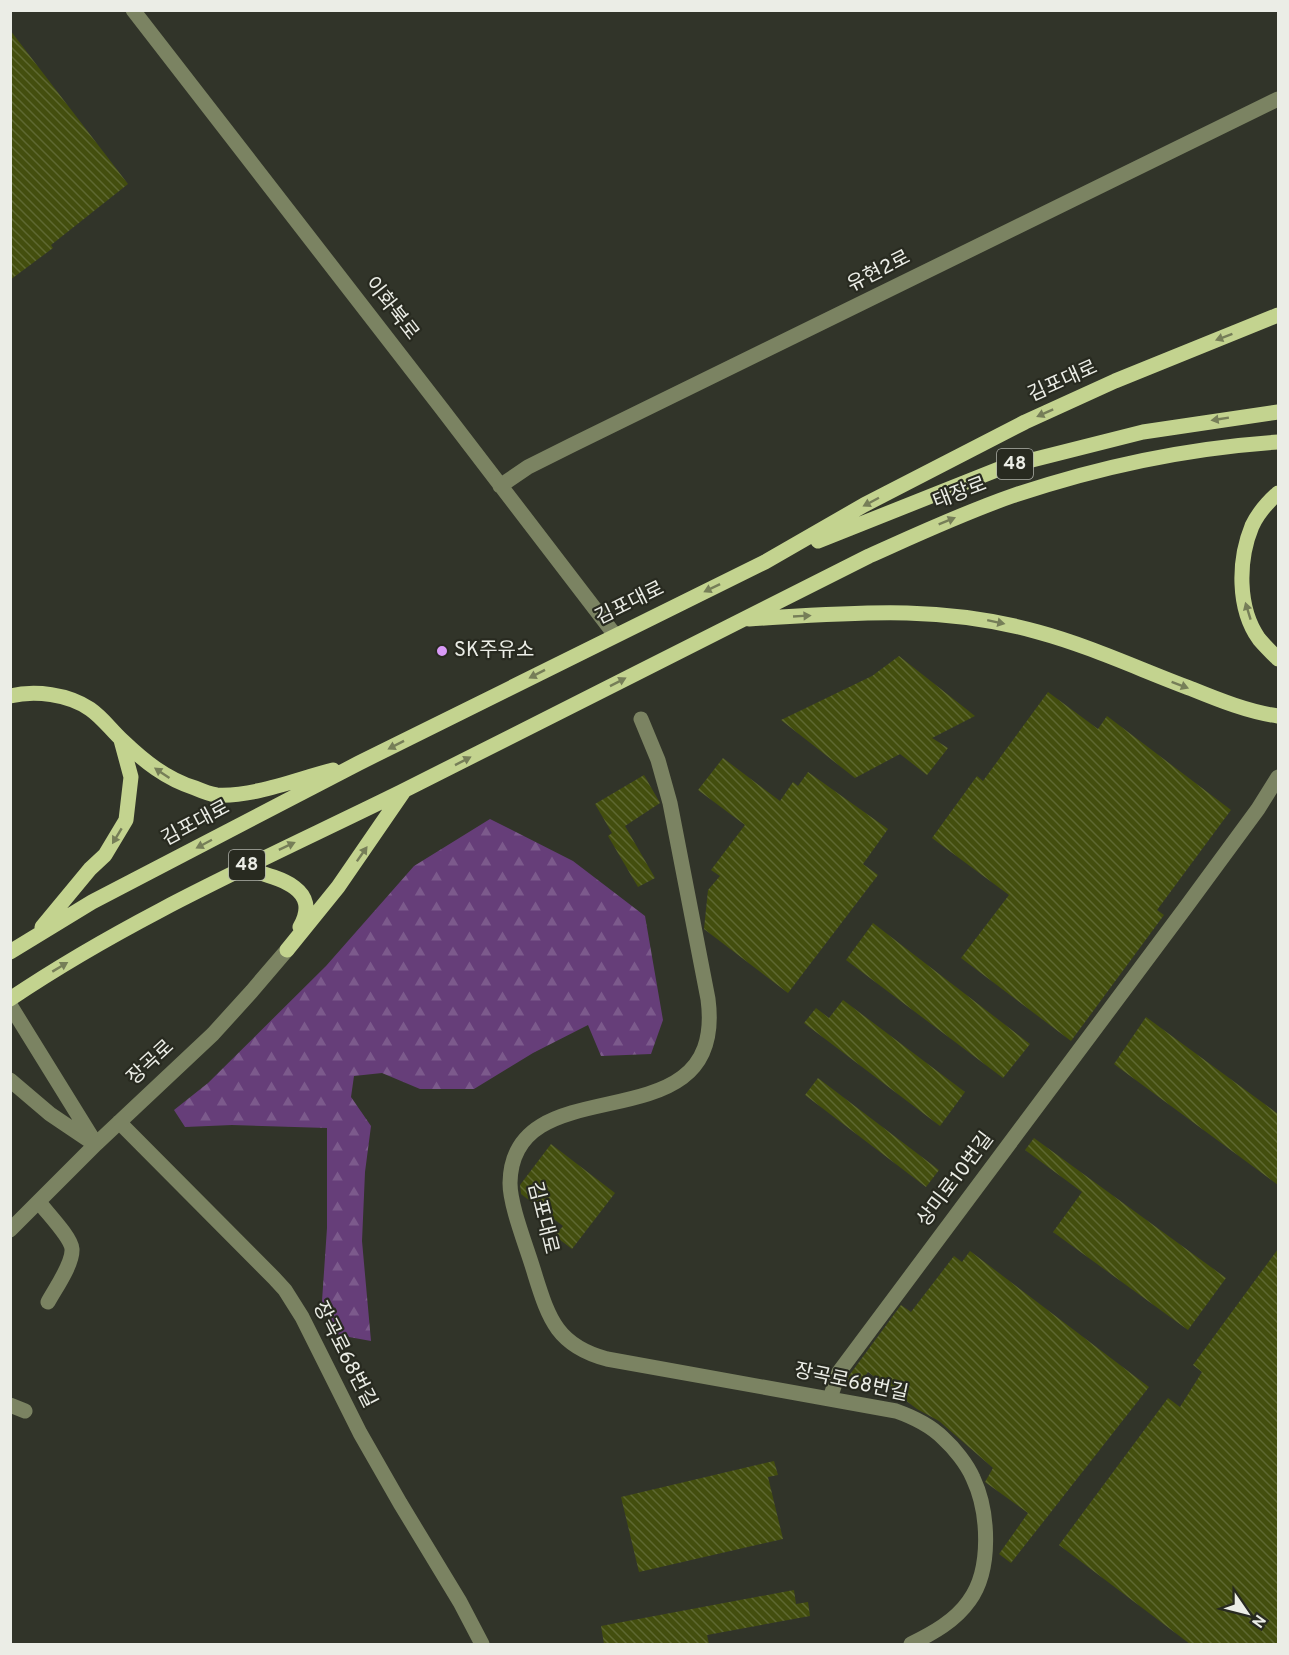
<svg xmlns="http://www.w3.org/2000/svg" width="1289" height="1655" font-family="Overpass,'Noto Sans KR',sans-serif">
<style>
.forest{fill:url(#forest-firs)}
.building{fill:url(#building-back-hatch)}
.lines{fill:none;stroke-linecap:round;stroke-linejoin:round}
.minor{stroke:#7b8362;stroke-width:15}
.major{stroke:#c3d38f;stroke-width:15}
.oneway{fill:#767e58}
.poi-dot{fill:#d99af7;stroke:#282a20;stroke-width:2}
.labels{text-anchor:middle;dominant-baseline:central;stroke-width:4.5;stroke-linejoin:round;paint-order:stroke}
.shield{fill:#282a20;stroke:#b0b2ab;stroke-width:1.5}
.shield-label{font-size:18px;font-weight:bold;fill:#ebede6}
.street-label{font-size:20px;fill:#ebede6;stroke:#282a20}
.poi-label{font-size:20px;fill:#ebede6;stroke:#282a20;text-anchor:start}
</style>
<defs>
<pattern id="forest-firs" width="22" height="20" patternUnits="userSpaceOnUse" patternTransform="scale(1.5)"><rect width="22" height="20" fill="#663e79"/><path d="M5 1l3.5 6h-7zM16 11l3.5 6h-7z" fill="#7c5a8c"/></pattern>
<pattern id="building-back-hatch" width="6" height="6" patternUnits="userSpaceOnUse" patternTransform="scale(1.5)"><rect width="6" height="6" fill="#434e0e"/><path d="M-1 5l2 2M0 0l6 6M5-1l2 2" fill="none" stroke="#5e6831"/></pattern>
</defs>
<rect width="100%" height="100%" fill="#313429"/>
<path class="forest" d="M490,819L573,861L645,916L663,1020L651,1054L601,1056L588,1025L533,1053L474,1089H420L382,1073L354,1076L351,1097L371,1126L365,1172L362,1241L371,1341L338,1335L322,1301L327,1228V1128L232,1125L185,1127L174,1110L208,1083L326,966L414,866Z"/>
<path class="building" d="M10,30L128,184L51,245L53,248L10,280Z
M899,656L975,716L932,738L948,748L927,775L900,754L855,778L781,720L872,676Z
M1048,692L1098,729L1107,716L1231,810L1157,910L1164,915L1071,1041L961,958L1009,895L932,838L977,776L983,781Z
M723,758L780,801L793,782L798,786L808,772L888,829L863,864L878,875L788,993L704,929L708,890L720,876L711,870L745,825L698,790Z
M644,775L660,803L625,826L655,878L638,887L608,836L612,833L595,804Z
M873,923L1030,1044L1003,1078L846,960Z
M843,1000L965,1092L940,1126L804,1023L816,1008L829,1018Z
M1146,1017L1278,1114V1185L1114,1064Z
M818,1078L939,1170L926,1187L805,1095Z
M1034,1138L1226,1278L1188,1330L1053,1232L1082,1192L1025,1150Z
M551,1144L615,1193L572,1249L555,1236L563,1226L521,1194L520,1185Z
M1278,1249V1644H1190L1059,1545L1168,1398L1180,1407L1202,1372L1193,1365Z
M970,1251L1149,1387L1011,1563L999,1554L1028,1513L985,1482L993,1468L939,1421L917,1409L868,1372L856,1388L846,1382L848,1377L901,1305L911,1312L954,1256L962,1262Z
M774,1461L778,1475L768,1477L783,1539L639,1572L621,1497Z
M794,1590L796,1604L808,1602L810,1616L707,1635L709,1644H604L601,1626Z"/>
<g class="lines">
<path class="minor" d="M133,10L442,409L615,635
M500,486L528,467L572,445L1278,99
M641,719L658,760L670,803L708,999C728,1151 512,1060 510,1183C510,1207 528,1250 535,1275C549,1320 558,1346 607,1359L896,1411C913,1417 930,1425 943,1438C954,1448 967,1464 973,1478C989,1512 992,1570 969,1601C955,1621 933,1633 911,1644
M10,1005L96,1144
M10,1080L50,1114L93,1143
M119,1122L274,1278L285,1290L302,1317L360,1433L400,1503L460,1602L482,1644
M39,1202C47,1213 71,1237 72,1249C73,1264 55,1289 48,1302
M10,1230L96,1144L213,1034L252,991L287,950
M830,1398L839,1372L1186,907L1258,809L1278,777
M10,1405L25,1411"/>
<path class="major" d="M1278,493C1268,502 1258,513 1252,526C1238,560 1237,608 1259,639C1265,646 1272,653 1278,659
M818,541L1004,467L1143,432L1278,412
M749,619C850,613 939,604 1038,632C1090,646 1141,670 1192,689C1219,700 1249,712 1278,716
M10,696C35,690 68,694 90,709C103,718 111,730 123,741C144,761 166,779 195,788C202,791 209,794 217,795C254,797 297,779 333,770
M242,868C270,876 324,885 300,927
M42,927L90,869L105,855L126,820L131,777L121,740
M287,950L338,887L404,791
M10,952L92,902L359,763L765,562L864,505L1025,422L1115,381L1278,315
M10,999C133,916 269,857 401,792C557,714 713,634 869,556C916,535 963,513 1012,496C1098,467 1188,448 1278,442"/>
</g>
<defs><path id="oneway-solid" d="M-6-.8H1V-3.2L6.5 0L1 3.2V.8H-6Z" transform="scale(1.5)"/></defs>
<g class="oneway">
<use href="#oneway-solid" transform="translate(1224 337) rotate(159)"/>
<use href="#oneway-solid" transform="translate(1045 413) rotate(156)"/>
<use href="#oneway-solid" transform="translate(1220 419) rotate(171)"/>
<use href="#oneway-solid" transform="translate(871 502) rotate(152)"/>
<use href="#oneway-solid" transform="translate(947 521) rotate(-22)"/>
<use href="#oneway-solid" transform="translate(712 588) rotate(154)"/>
<use href="#oneway-solid" transform="translate(1248 611) rotate(-107)"/>
<use href="#oneway-solid" transform="translate(802 616) rotate(-3)"/>
<use href="#oneway-solid" transform="translate(996 622) rotate(12)"/>
<use href="#oneway-solid" transform="translate(537 674) rotate(153)"/>
<use href="#oneway-solid" transform="translate(618 682) rotate(-27)"/>
<use href="#oneway-solid" transform="translate(1180 685) rotate(21)"/>
<use href="#oneway-solid" transform="translate(396 745) rotate(153)"/>
<use href="#oneway-solid" transform="translate(463 761) rotate(-27)"/>
<use href="#oneway-solid" transform="translate(162 773) rotate(-146)"/>
<use href="#oneway-solid" transform="translate(117 836) rotate(121)"/>
<use href="#oneway-solid" transform="translate(204 844) rotate(152)"/>
<use href="#oneway-solid" transform="translate(287 846) rotate(-25)"/>
<use href="#oneway-solid" transform="translate(362 854) rotate(-55)"/>
<use href="#oneway-solid" transform="translate(60 967) rotate(-31)"/>
</g>
<circle class="poi-dot" cx="442" cy="651" r="6"/>
<g class="labels">
<g class="shield">
<rect x="997" y="449" width="36" height="30" rx="4.5"/>
<rect x="229" y="850" width="36" height="30" rx="4.5"/>
</g>
<g class="shield-label">
<text x="1015" y="464">48</text>
<text x="247" y="865">48</text>
</g>
<g class="street-label">
<text transform="translate(879 272) rotate(-27)">유현2로</text>
<text transform="translate(391 309) rotate(52)">이화북로</text>
<text transform="translate(1063 382) rotate(-24)">김포대로</text>
<text transform="translate(960 494) rotate(-21)">태장로</text>
<text transform="translate(630 604) rotate(-26)">김포대로</text>
<text transform="translate(196 824) rotate(-28)">김포대로</text>
<text transform="translate(151 1063) rotate(-43)">장곡로</text>
<text transform="translate(956 1180) rotate(-53)">상미로10번길</text>
<text transform="translate(542 1218) rotate(76)">김포대로</text>
<text transform="translate(344 1355) rotate(63)">장곡로68번길</text>
<text transform="translate(851 1383) rotate(12)">장곡로68번길</text>
</g>
<g class="poi-label">
<text x="454" y="651">SK주유소</text>
</g>
</g>
<rect width="1289" height="1655" fill="none" stroke="#ebede6" stroke-width="24"/>
<g transform="translate(1247 1613) rotate(125)" stroke="#282a20" stroke-width="4.5" paint-order="stroke">
<path d="M0-4.5L10 22L0 15L-10 22Z" fill="#ebede6"/>
<text y="-9" font-size="16" font-weight="bold" text-anchor="middle" fill="#ebede6">N</text>
</g>
</svg>
